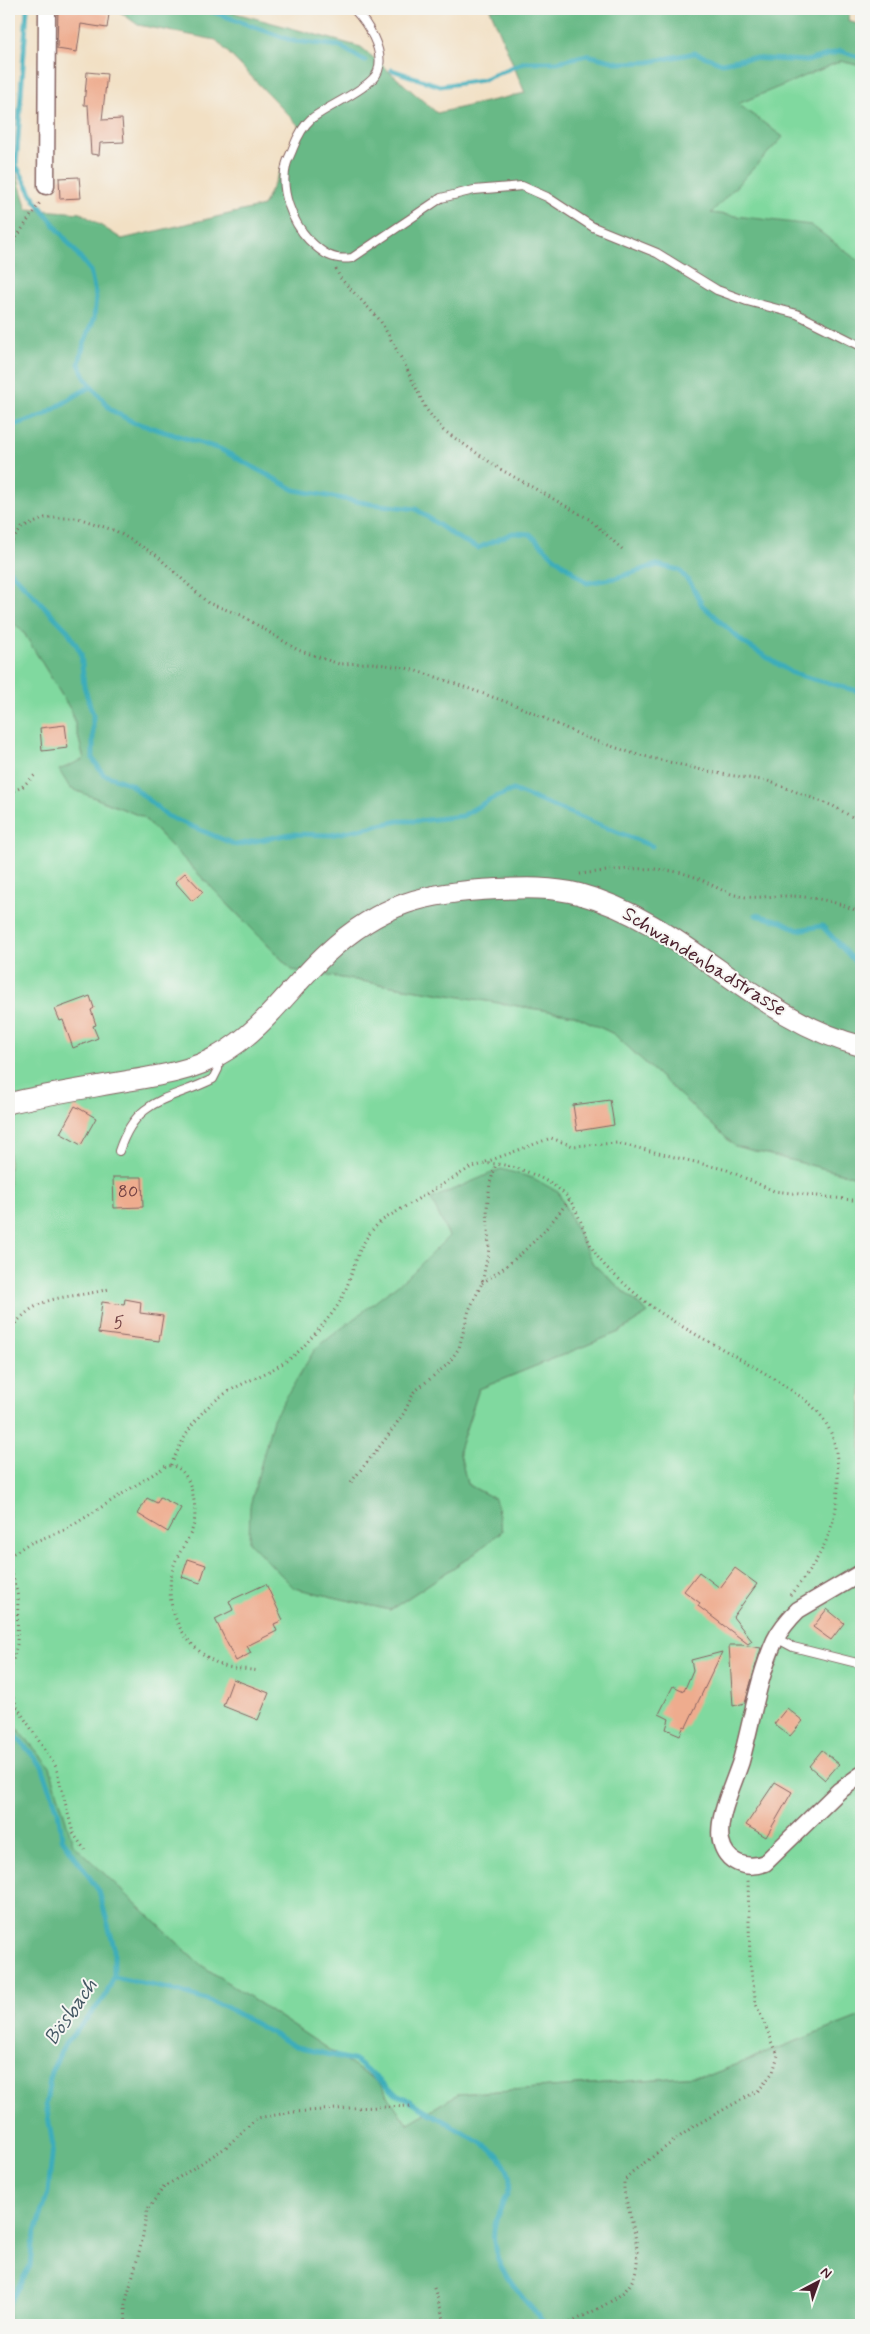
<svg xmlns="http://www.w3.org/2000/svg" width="870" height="2334" font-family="Mynerve,sans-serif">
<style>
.green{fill:#80d99f;stroke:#657c65;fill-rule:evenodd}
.forest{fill:#68b986;stroke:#596c58}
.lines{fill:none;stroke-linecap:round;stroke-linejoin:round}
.stream{stroke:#3eadba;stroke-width:5}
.building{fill:#eeac8e}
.service-casing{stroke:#856361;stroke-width:10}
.minor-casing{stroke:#856361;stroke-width:19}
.tertiary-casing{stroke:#856361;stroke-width:22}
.path{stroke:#856361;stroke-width:3;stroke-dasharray:1 4;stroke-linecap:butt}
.service{stroke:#fff;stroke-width:8}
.minor{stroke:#fff;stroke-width:16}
.tertiary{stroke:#fff;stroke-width:20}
.labels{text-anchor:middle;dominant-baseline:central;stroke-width:4;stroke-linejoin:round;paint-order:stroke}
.number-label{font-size:18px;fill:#734244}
.street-label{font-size:20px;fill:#4a1f2b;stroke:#f6f6f2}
.water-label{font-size:21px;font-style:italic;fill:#455864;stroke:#f6f6f2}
</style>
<rect width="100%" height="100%" fill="#f6f6f2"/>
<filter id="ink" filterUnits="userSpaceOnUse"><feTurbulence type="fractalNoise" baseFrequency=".02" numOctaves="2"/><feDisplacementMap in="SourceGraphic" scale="10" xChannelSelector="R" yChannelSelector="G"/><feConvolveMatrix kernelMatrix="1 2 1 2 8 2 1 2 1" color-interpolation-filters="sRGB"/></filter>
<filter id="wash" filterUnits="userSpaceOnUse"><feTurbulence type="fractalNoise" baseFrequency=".0096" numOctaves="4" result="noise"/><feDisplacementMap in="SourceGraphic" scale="20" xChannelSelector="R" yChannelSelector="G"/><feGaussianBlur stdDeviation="1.12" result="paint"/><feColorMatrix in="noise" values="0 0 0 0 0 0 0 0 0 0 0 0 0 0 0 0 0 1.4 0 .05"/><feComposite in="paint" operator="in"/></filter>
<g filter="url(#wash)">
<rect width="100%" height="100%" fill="#f2e0c4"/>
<path class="green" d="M841,61L861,66V263L710,213L783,137L737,104Z
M9,618L24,633L72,712L84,759L70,788L143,817L292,970L574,1015L614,1034L735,1146L861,1178V2016L710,2075L458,2094L407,2124L379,2083L201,1965L72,1844L50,1767L9,1718ZM558,1192L593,1264L648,1313L619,1332L479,1389L459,1450L467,1484L495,1499L502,1531L474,1554L390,1610L294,1588L411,1274L449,1236L432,1199Z"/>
<path class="forest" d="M116,9H221L361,47L437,113L525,93L490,9H850L848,21L861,25V66L841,61L738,104L783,137L711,213L811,225L861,263V418L857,428L861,432V1178L735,1146L614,1034L574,1015L292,970L143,817L70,788L59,770L84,759L72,712L24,633L9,618V150L27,209L81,213L122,239L263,206L301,128L216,40L138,25Z
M501,1169L533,1178L558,1192L593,1264L648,1313L619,1332L479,1389L459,1450L467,1484L495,1499L502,1531L474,1554L390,1610L294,1588L249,1542L250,1506L273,1419L315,1349L411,1274L449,1236L431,1199Z
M9,1718L50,1767L73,1844L201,1965L379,2083L407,2124L458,2094L710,2075L861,2016V2325H9Z"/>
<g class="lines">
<path class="stream" d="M205,9L293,41L340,46L365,61
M392,70L440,86L482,80L525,62H557L587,55L620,63L649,62L695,53L722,63L748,58L807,61L841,51L861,58
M16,165L35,200L90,270L96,297L94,318L84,343L79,364L86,379L111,410L133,422L220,449L295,490L371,504L416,509L456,537L478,548L513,533L530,534L553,556L587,583L616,578L657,565L679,570L691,584L702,605L744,643L792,673L861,692
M9,185L16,165L27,9
M9,427L44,415L91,386
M9,570L68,631L81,653L84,686L93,715V759L103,774L130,784L167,816L236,845L290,834L331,835L399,821H419L462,816L491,799L513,790L652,846
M756,915L783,922L798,930L822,926L861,968
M9,1728L42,1766L58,1811L62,1838L99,1891L114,1947V1977L105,1997L65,2044L51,2072L46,2104L53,2146L48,2193L32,2245L30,2266L9,2304
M114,1977L178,1991L224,2006L296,2047L356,2061L389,2089L490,2148C535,2189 489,2201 494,2242C497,2274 525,2299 544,2323"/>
</g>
<g id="blocks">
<path class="building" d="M58,9L109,14L107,28L81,24L77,52L57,49Z
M87,72L107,74L102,120L122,119L124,142L100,143L99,155L91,154L88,105H84Z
M79,177L81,198L60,199L59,178Z
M65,725L68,748L42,751L40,728Z
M185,873L203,892L192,901L175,882Z
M90,996L94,1008L91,1010L96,1025L93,1026L98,1038L73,1048L63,1020L60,1021L55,1009Z
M610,1100L614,1125L577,1131L573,1105Z
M75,1106L96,1118L81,1145L60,1133Z
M113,1177H142L143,1207L114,1208Z
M125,1299L141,1302L140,1313L163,1316L159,1341L98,1333L102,1302L124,1305Z
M160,1497L181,1508L168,1532L138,1514L147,1498L157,1503Z
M188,1559L206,1565L200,1583L182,1577Z
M735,1568L757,1584L733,1617L752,1641L748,1644L698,1606L700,1603L684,1591L699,1572L720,1588Z
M266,1584L283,1620L274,1624L277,1631L247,1646L251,1653L236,1661L215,1619L233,1610L229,1601Z
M827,1609L844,1623L831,1640L813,1627Z
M729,1645H742L761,1648L745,1703L733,1706Z
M722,1652L686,1727L684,1726L680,1735L666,1729L669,1719L659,1714L673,1686L684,1691L693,1670L691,1660Z
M233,1679L269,1693L258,1720L223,1706Z
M787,1708L803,1721L790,1736L774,1724Z
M822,1750L839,1764L825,1780L809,1766Z
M775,1782L792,1792L766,1837L746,1825Z"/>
</g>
</g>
<g filter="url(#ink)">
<use href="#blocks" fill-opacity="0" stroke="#856361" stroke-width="1"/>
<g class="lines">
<g class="service-casing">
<path id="service" d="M354,9C367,23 385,50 378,71C373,87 326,107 311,119C302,127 297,138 293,148C291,154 287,160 286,166C280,191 292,222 309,240C322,253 333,261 352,258L441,198L474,190L522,186L547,197L593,227L657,253L717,290L747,301L797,314L861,346
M119,1151C137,1096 169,1101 213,1079L218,1069L219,1057
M776,1638L793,1647L861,1664"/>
</g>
<g class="minor-casing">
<path id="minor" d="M46,186L47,9
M861,1573L798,1610C789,1619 781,1628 775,1640C758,1678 752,1721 741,1761C734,1783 716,1819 721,1841C726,1863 746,1870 765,1863L839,1791L861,1775"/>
</g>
<g class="tertiary-casing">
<path id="tertiary" d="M9,1103C48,1094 88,1088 127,1081C158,1076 192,1071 219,1055C264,1030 290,987 327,953C381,903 426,892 498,889C525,888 552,887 579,894C685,922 755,1019 861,1046"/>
</g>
<path class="path" d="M9,256L16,238L41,201
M336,269L340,278L380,320L404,363L426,409L443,430L500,469L589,519L622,549
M9,544L22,528L45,518H78L116,531L156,555L208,603L241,615L298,650L339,664L372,663L406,668L436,677L518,706L587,738L635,754L715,773L768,781L833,806L861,822
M9,793L22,787L37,773
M580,874C615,870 654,864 689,875C709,881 724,895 746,897C758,898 771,896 784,896C810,896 838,901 861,913
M486,1162L551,1138L573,1146L618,1143L727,1170L774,1191L861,1201
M482,1283C520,1258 542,1236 569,1200
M9,1331C41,1290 64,1301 109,1289
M171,1465C183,1438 195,1415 220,1397C247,1378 280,1372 304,1346C315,1333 329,1319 338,1305C356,1275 352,1248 381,1221L470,1168C479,1165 486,1163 496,1164C517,1165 556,1182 569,1199C582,1217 586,1243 600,1260C607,1269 618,1278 627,1286C672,1329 735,1351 786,1387C802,1397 818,1408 827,1425C837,1442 838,1464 838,1483C838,1528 819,1562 790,1595
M351,1482L384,1441L404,1413L414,1392L448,1364L459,1348L469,1310L482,1283L489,1249L487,1208L490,1183L496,1164
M9,1556L28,1544L67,1529L166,1466C191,1461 199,1510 193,1527C189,1541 177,1553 173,1568C162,1609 183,1647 221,1665C232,1669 247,1669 259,1671
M9,1560L18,1597L17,1644L10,1672L12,1695L17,1707L56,1767L73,1833L85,1850
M434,2288L446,2325
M126,2325L125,2305L142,2241L147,2210L164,2187L225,2148L257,2118L294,2112L350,2108L412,2106
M566,2325C583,2316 604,2307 620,2295C652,2271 631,2223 624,2191V2181L632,2172L694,2126L759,2090L773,2072L778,2055L756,2004L750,1963L748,1880"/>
<use href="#service" class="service"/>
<use href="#minor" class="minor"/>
<use href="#tertiary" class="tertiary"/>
</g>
</g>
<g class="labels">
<g class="number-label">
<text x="128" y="1192">80</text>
<text x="119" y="1323">5</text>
</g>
<g class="street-label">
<text transform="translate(704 962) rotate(32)">Schwandenbadstrasse</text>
</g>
<g class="water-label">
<text transform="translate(71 2012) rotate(-55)">Bösbach</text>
</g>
</g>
<rect width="870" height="2334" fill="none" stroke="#f6f6f2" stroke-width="30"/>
<g transform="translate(818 2282) rotate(41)" stroke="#f6f6f2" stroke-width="4" paint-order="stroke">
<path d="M0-4L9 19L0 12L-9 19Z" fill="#4a1f2b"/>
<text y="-8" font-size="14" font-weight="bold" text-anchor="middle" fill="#4a1f2b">N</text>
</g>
</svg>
